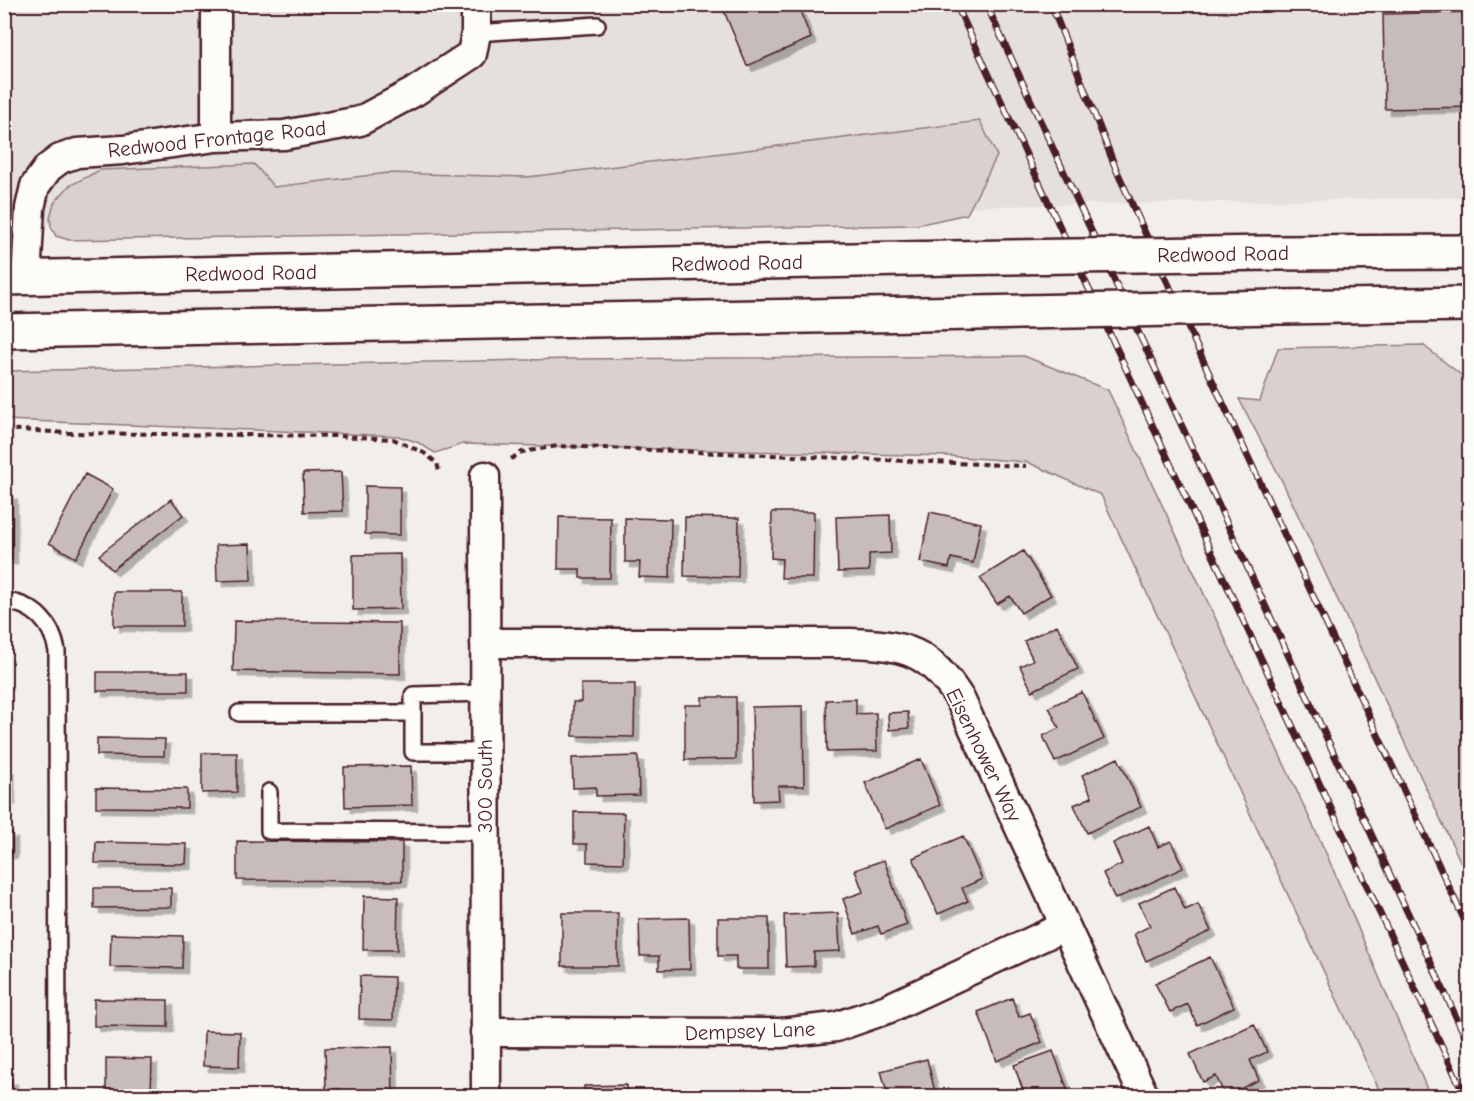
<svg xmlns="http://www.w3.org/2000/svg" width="1474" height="1101" font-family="'Comic Neue',sans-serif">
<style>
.built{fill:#e5dfdd}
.green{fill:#d9d0cf;stroke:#92787d;stroke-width:1.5}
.building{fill:#c8bbbb;stroke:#4a1f2b;stroke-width:1.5;filter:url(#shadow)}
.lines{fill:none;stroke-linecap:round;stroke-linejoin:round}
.service-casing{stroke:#4a1f2b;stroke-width:20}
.minor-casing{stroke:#4a1f2b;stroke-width:33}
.primary-casing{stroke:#4a1f2b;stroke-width:38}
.path{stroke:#4a1f2b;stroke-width:4;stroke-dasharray:6 4.5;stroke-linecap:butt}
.service{stroke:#fdfcf7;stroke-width:15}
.minor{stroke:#fdfcf7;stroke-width:28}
.primary{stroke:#fdfcf7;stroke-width:33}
.rail-casing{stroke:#4a1f2b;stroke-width:7}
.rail{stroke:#fdfcf7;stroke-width:4.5;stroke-dasharray:14;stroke-linecap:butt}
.primary-bridge-casing{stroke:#4a1f2b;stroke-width:38;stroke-linecap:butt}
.primary-bridge{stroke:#fdfcf7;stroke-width:33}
.labels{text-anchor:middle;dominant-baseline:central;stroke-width:4.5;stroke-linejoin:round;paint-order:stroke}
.street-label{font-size:21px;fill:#4a1f2b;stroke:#fdfcf7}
</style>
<defs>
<filter id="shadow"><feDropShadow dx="5.5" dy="5.5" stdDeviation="0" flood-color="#0004"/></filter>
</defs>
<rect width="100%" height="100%" fill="#f2efeb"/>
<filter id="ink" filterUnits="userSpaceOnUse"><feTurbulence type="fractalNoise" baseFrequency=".0167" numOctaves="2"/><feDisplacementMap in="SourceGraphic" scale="12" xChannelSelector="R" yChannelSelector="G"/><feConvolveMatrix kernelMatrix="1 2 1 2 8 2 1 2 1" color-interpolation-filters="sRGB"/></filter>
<g filter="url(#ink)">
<path class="built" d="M4,5H1469V197L5,225Z"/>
<path class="green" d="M980,121L997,156L967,214L917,225L69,240L56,236L51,227L50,217L54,203L69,186L100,170L254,164L274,187L388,173L528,177Z
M1423,345L1469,381V880L1282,481L1239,399L1260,401L1278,348Z
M1024,356L1108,390L1326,853L1430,1096H1382L1101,495L1027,462L947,456L463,444L435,453L417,442L398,436L5,420V371L571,359Z"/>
<path class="building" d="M721,4H797L811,38L747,66Z
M1470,12V107L1385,109L1383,14Z
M341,472L343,511L304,512L303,473Z
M85,474L113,489L76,558L49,543Z
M365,486L400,487V535L365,534Z
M4,494H12V559H4Z
M171,499L183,515L112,570L99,555Z
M772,512H814L813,578H781L782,559L771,558Z
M930,512L981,523L973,563L951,558L949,568L920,562Z
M890,515L891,553L869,554V571L838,572L836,517Z
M559,517L611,518L610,578H580V569H558Z
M685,517L739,518L738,577L684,576Z
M625,518L671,519L670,578L639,577L640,562H625Z
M250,544L251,580L217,581L216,545Z
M1023,551L1051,595L1021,613L1010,596L997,604L980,578Z
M400,554L401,609L353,610V555Z
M114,592H182V626H114Z
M234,621L400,623V674L233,671Z
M1057,625L1078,669L1032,691L1020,666L1033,660L1024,641Z
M97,672H188V691H97Z
M581,684H635L634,737L573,736V702H581Z
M1082,692L1104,739L1055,762L1043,736L1059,728L1049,707Z
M702,697H736V759L685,760V705H702Z
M856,699V714L876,713L877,751L827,752L826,700Z
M803,706L804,786H778L779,800L754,801L752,707Z
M908,712L909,728L889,730L888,713Z
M97,738L165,739L164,756L97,755Z
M202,753H237V792L202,793Z
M638,756L639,795L596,796V787L573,788L572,758Z
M1118,758L1141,807L1087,833L1074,805L1092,797L1082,775Z
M921,759L940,805L885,829L865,783Z
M411,766L412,805L345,807L344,767Z
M4,768H9L10,799L4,800Z
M96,788L187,789V808L96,807Z
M574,812L624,813L623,863L587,862V844H574Z
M1149,826L1158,847L1171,841L1183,868L1115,899L1103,873L1122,864L1113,843Z
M4,833H12V853H4Z
M963,836L982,879L962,888L968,901L938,914L913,858Z
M237,841L402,842V881L237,880Z
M96,842L187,844L186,864L95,863Z
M884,860L907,925L881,934L878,926L855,934L843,899L863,892L855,870Z
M1174,887L1185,910L1198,904L1211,931L1146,961L1134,934L1150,926L1139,903Z
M94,888H171V907L94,908Z
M364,896L398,897L397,950H363Z
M562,913H618V966H562Z
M838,913L840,951L814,952V966L786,967L784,915Z
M689,918L690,969L659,970V956H640L639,919Z
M718,918H769V969H736V956H718Z
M111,934L183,936L182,968L110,967Z
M1210,957L1234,1007L1197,1025L1188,1004L1170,1012L1155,983Z
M360,976L394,977L393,1020L359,1019Z
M1012,998L1019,1017L1030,1013L1042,1042L997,1061L978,1012Z
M94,999L168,1000V1027L94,1026Z
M1254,1024L1267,1052L1250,1060L1259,1080L1225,1096L1216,1076L1203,1082L1190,1054Z
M204,1031L240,1032L239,1067L203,1066Z
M392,1047L393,1096H341L340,1089L326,1090L325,1048Z
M1053,1051L1070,1096H1025L1014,1065Z
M106,1058L152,1059L151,1093L106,1092Z
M927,1059L936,1096H888L881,1071Z
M4,1079H12V1096H4Z
M626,1085L627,1096H584V1086Z
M684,1090L724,1091L723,1096H684Z
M760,1090H789L790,1096H760Z
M813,1090H844V1096H813Z"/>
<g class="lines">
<g class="service-casing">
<path id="service" d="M476,33L597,25
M4,601C34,604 52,623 57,651L58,1096
M485,693L413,695V752H485
M239,713H413
M269,792V831L485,832"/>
</g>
<g class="minor-casing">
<path id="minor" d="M216,137V4
M26,278L30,208L35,186L48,168L60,159L77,153L123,150L216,137L284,135L360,121L414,92L472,54L476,33V4
M485,476L486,1096
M485,643H851C906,645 930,651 960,699L1144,1096
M485,1032L781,1033L836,1027L887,1009L1065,926"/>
</g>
<g class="primary-casing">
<path id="primary" d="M1271,253L1470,252
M4,278L950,258
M1280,307L1470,304
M4,331L975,313"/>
</g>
<path class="path" d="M4,429L68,433L338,436L393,439L424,453L437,463L439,471
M511,459L522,452L558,446L1026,466"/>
<use href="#service" class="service"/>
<use href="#minor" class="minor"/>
<use href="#primary" class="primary"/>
<g class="rail-casing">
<path id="rail" d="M956,4L1465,1096
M986,4L1470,1047
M1051,4L1116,169L1207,369L1470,932"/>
</g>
<use href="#rail" class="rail"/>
<g class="primary-bridge-casing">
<path id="primary-bridge" d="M950,258L1271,253
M975,313L1280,307"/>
</g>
<use href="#primary-bridge" class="primary-bridge"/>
</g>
</g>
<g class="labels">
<g class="street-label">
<text transform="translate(217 139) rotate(-6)">Redwood Frontage Road</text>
<text transform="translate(1223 254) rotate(-1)">Redwood Road</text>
<text transform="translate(737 263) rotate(-1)">Redwood Road</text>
<text transform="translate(251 273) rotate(-1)">Redwood Road</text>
<text transform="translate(984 755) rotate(64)">Eisenhower Way</text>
<text transform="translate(485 786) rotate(-90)">300 South</text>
<text transform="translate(750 1031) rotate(-2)">Dempsey Lane</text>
</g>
</g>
<rect width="1474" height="1101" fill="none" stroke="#fdfcf7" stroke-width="24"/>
<rect x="12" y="12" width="1450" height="1077" fill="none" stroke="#4a1f2b" stroke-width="2" filter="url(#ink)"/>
</svg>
